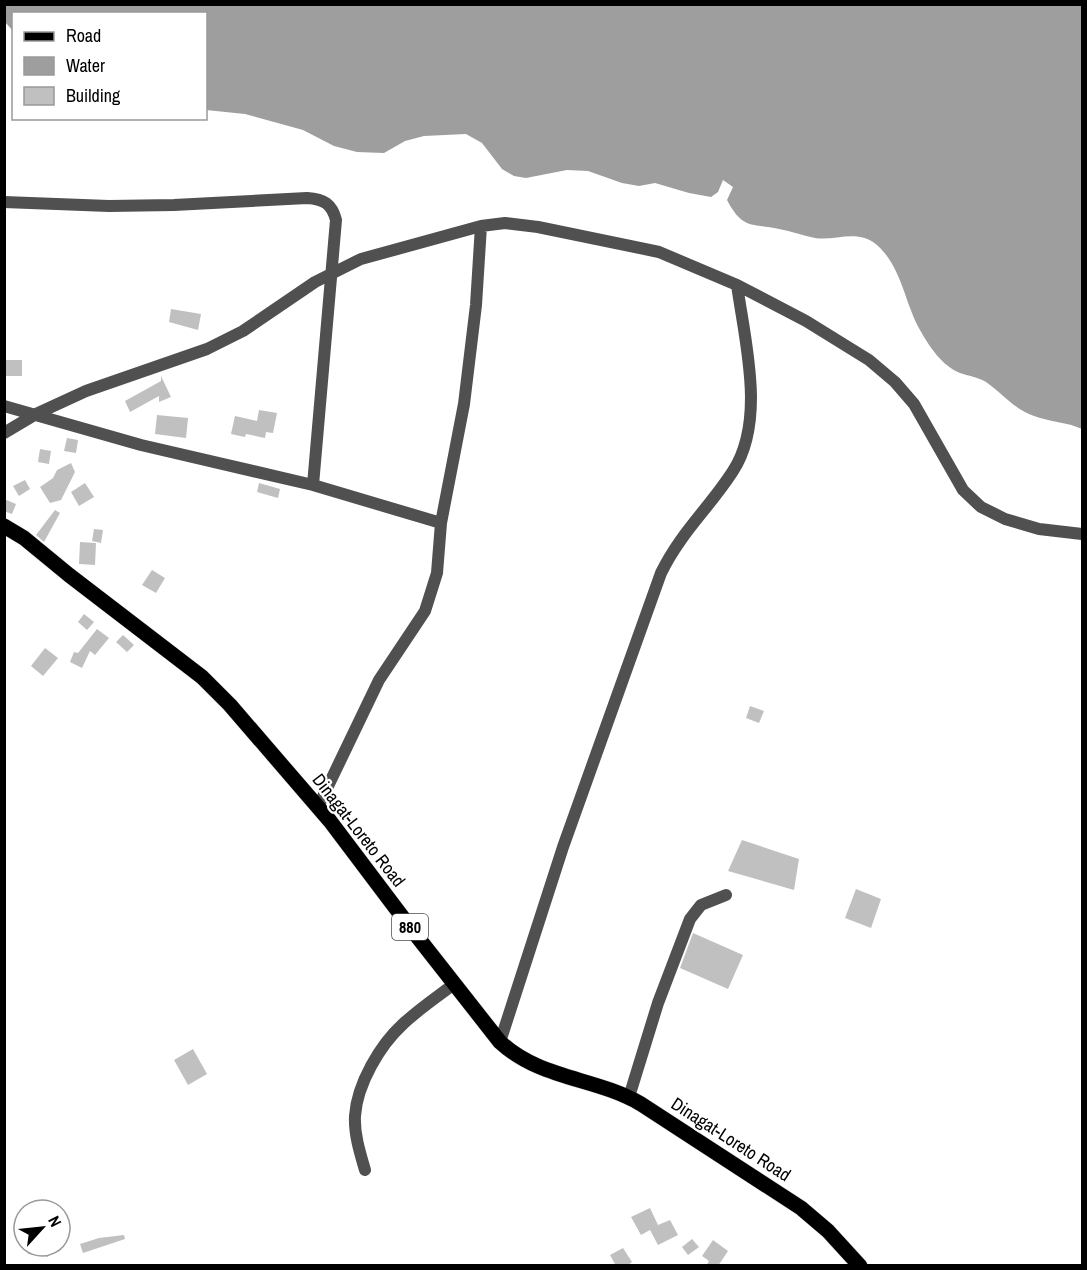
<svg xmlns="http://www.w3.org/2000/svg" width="1087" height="1270" font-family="'Archivo Narrow',sans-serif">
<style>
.water{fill:#9e9e9e}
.building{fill:#c0c0c0}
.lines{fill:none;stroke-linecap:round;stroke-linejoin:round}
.primary-casing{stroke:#dbdbdb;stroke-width:16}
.street{stroke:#505050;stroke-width:12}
.primary{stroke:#000;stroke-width:15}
.labels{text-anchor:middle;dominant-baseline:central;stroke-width:4.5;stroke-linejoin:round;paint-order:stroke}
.shield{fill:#fff;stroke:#4c4c4c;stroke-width:1.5}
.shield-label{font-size:16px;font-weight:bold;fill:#000}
.street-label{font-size:18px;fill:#000;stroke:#fff}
</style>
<rect width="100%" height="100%" fill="#fff"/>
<path class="water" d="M4,5H1082V429C1067,422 1050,422 1034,416C1014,409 1003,394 986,382C978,377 968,376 960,373C942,366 929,346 920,330C904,302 901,262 873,242C855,230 834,241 815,238C804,236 791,231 779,229C751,223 743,230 727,200L733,187L723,180L718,192L711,197L689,193L655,183L639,186L622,183L588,171L567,170L526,178L514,176L502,169L482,143L466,134L424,136L405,141L384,153L357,152L334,146L303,130L245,114L206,110V14H14L13,31L5,22Z"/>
<path class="building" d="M171,309L201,314L198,330L169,322Z
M5,360H22V376H5Z
M161,376L171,397L159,402V396L130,412L125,401L161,381Z
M259,410L277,413L273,433L266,432L265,438L246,434L245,437L231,434L235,416L257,421Z
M157,415L188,418L186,438L155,434Z
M67,438L78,440L76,453L64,451Z
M40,449L51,451L49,464L38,462Z
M71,463L75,472L61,500L50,503L40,487L53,478L57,470Z
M25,480L30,489L19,496L13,486Z
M85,483L94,497L79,506L71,492Z
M259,483L280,489L278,498L257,492Z
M4,499L16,504L12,514L4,511Z
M55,510L60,513L44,542L36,535Z
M94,529L103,530L101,543L92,541Z
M80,542L96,543L95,565L79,564Z
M152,570L165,578L156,593L142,585Z
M84,614L94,622L87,630L78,622Z
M97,629L109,638L95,655L90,651L82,668L70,662L74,652L78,653Z
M123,635L134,645L127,652L116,642Z
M45,648L58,658L43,676L31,666Z
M750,706L764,711L759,723L746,718Z
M742,840L799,859L794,890L728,871Z
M856,889L881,899L871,928L845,918Z
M693,933L743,955L728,989L680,968Z
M193,1049L207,1074L188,1085L174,1060Z
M650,1208L658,1225L670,1220L678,1235L658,1245L650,1230L641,1235L631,1217Z
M124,1235L125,1239L83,1253L80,1244L99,1238Z
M692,1239L699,1247L688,1255L682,1247Z
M713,1240L728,1251L718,1266H706L709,1261L702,1256Z
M29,1246H50L48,1257L28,1254Z
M623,1248L632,1262L627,1266H616L610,1255Z"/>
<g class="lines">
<g class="primary-casing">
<path id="primary" d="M4,526L24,538L69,575L202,677L230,705L330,821L416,935L500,1042C541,1080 595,1077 641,1104L801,1208L828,1231L860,1266"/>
</g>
<path class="street" d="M4,202L109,206L174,205L307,198C324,199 332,204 336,220L313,485L441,523L464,404L476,305L481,226
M4,406L141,445L313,485
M4,433L36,414L86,391L207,349L243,331L315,282L361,259L481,226L505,223L538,227L659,252L737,285L806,321L869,360L895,382L914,404L963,490L981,507L1005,519L1039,529L1082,534
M318,807L379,680L425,611L437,573L441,523
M500,1042L563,847L661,573C681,532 710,507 733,471C766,420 745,342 737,285
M629,1097L658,1003L690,919L701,905L726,895
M365,1170C360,1153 354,1134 355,1116C357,1084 380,1045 403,1024C419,1009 437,997 454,984"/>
<use href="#primary" class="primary"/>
</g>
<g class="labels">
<rect class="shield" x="392" y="914" width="36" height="26" rx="4.5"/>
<g class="shield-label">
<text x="410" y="927">880</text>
</g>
<g class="street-label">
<text transform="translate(359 830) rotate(52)">Dinagat-Loreto Road</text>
<text transform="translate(731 1139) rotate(33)">Dinagat-Loreto Road</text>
</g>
</g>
<rect width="1087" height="1270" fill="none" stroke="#000000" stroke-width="12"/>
<rect x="12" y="12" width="195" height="108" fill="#ffffff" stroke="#999999" stroke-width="1.5"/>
<rect x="24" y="32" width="30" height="9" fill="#000000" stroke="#999999" stroke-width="1.5"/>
<text x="66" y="42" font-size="18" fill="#000000">Road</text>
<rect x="24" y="57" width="30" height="18" fill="#9e9e9e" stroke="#999999" stroke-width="1.5"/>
<text x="66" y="72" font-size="18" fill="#000000">Water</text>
<rect x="24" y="87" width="30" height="18" fill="#c0c0c0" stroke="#999999" stroke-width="1.5"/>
<text x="66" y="102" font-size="18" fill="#000000">Building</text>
<g transform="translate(42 1228) rotate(63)"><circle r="28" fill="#ffffff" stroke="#999999" stroke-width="1.5"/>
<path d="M0-4.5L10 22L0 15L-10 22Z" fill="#000000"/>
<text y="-9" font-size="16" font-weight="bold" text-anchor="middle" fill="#000000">N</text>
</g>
</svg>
